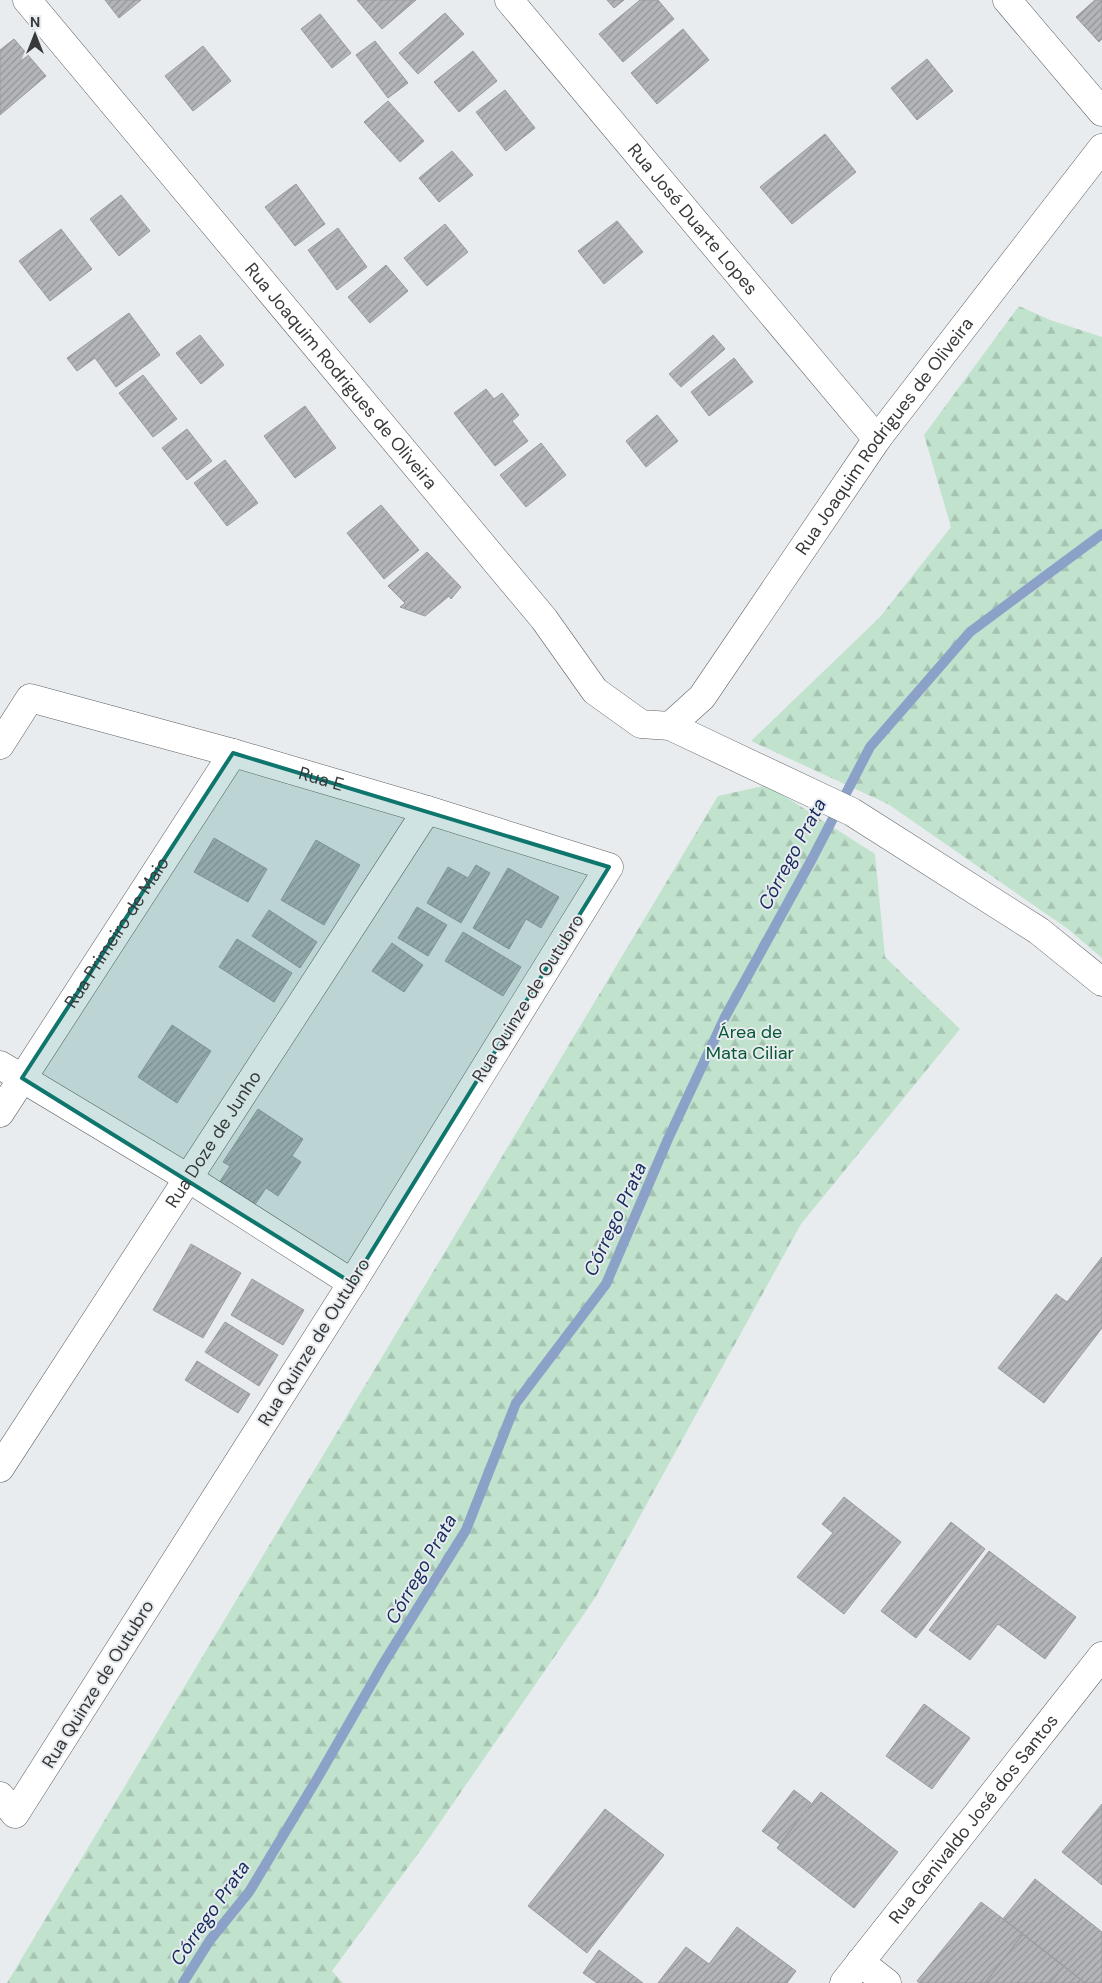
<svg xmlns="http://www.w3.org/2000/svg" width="1102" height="1983" font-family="'DM Sans',sans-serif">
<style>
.forest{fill:url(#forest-firs)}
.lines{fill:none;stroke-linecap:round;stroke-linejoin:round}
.stream{stroke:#8ca1c8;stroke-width:10}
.building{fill:url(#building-hatch);stroke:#999c9f}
.street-casing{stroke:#5e6164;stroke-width:29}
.street{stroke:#fff;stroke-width:28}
.marked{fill:#0f766e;fill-opacity:0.2;stroke:#0f766e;stroke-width:4;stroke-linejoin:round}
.labels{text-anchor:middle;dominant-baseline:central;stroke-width:4;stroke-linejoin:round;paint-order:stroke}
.street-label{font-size:18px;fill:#37393a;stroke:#e9ecef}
.park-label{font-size:18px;fill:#065835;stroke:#e9ecef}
.water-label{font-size:19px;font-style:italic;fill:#152c5e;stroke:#e9ecef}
</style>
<defs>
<pattern id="forest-firs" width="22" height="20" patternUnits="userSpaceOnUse" patternTransform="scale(1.25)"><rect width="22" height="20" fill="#c1e2cd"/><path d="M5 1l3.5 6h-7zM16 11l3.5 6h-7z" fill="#a6c3b1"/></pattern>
<pattern id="building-hatch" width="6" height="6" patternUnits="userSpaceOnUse" patternTransform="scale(1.25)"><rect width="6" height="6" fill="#b3b5b9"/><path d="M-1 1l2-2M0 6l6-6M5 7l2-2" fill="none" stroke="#929497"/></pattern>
</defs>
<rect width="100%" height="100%" fill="#e9ecef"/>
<path class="forest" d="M1019,306L1050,320L1102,337V958L1068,929L888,804L751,741L880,617L951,527L924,435Z
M767,785L875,854L885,957L960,1029L801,1224L595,1598L425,1844L332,1971L343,1983H7L718,796Z"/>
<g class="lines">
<path class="stream" d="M183,1983L210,1940L249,1892L317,1779L383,1664L466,1530L516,1403L606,1284L668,1139L725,1017L812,859L870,747L970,632L1102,534"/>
</g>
<path class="building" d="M105,0H141L119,18Z
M357,0H416L382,29Z
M607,0H624L614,8Z
M640,0H658L674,19L623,62L599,34Z
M1095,0H1102V39L1099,42L1076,17Z
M445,13L464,34L418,74L399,53Z
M320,14L351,53L332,68L301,29Z
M683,29L709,60L657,104L631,73Z
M14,39L46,76L0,115V50Z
M375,41L408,83L388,98L356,55Z
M203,46L231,81L193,111L165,76Z
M473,51L497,81L459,112L434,82Z
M927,59L953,91L917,120L891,88Z
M505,90L535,128L506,151L476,112Z
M388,101L424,141L400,162L364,122Z
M825,134L856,172L792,224L760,187Z
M452,151L473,175L439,202L419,178Z
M296,184L325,224L295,246L265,207Z
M121,195L150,231L119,256L90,219Z
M617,221L643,252L604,284L578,251Z
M445,224L468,252L427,286L404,258Z
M338,228L367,267L337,290L308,250Z
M61,229L92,269L50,301L19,261Z
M386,265L408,291L370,323L348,297Z
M129,313L160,355L116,387L95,358L77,371L67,358Z
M200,335L224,365L201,384L176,353Z
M713,335L725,349L681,387L669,374Z
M734,358L753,382L709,416L691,392Z
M143,375L177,419L153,437L119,393Z
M486,389L494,399L502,393L519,415L512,421L528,441L495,466L454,413Z
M305,406L336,448L295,478L264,436Z
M657,415L678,441L646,467L626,441Z
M187,429L212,461L187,480L162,448Z
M541,443L566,475L526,507L500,475Z
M225,460L258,503L227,526L194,483Z
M381,505L419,550L384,579L347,533Z
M427,552L461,587L451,599L449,596L425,616L400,607L405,603L388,586Z
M214,838L267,869L248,902L194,872Z
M316,840L360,865L324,925L281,900Z
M476,865L490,873L461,923L427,903L448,867L468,878Z
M508,868L559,897L541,928L526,919L509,949L473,928Z
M417,907L447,925L428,956L398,938Z
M269,910L317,942L300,968L252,936Z
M463,932L521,967L503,996L445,961Z
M237,939L292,973L274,1002L219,967Z
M392,943L423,965L404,992L372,971Z
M172,1025L211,1051L177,1103L138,1077Z
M258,1109L303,1139L292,1156L301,1162L278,1196L266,1188L254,1206L219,1183L230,1166L223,1162Z
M191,1244L241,1273L203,1338L153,1310Z
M1102,1257V1328L1044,1403L998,1368L1056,1294L1067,1302Z
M252,1279L304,1310L283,1345L231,1315Z
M225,1322L278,1355L259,1386L205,1352Z
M197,1361L250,1394L238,1413L185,1380Z
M844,1497L901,1542L844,1614L797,1577L833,1533L822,1524Z
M951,1522L985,1549L916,1638L881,1611Z
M989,1551L1076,1617L1045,1659L998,1624L970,1660L929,1630Z
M924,1704L970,1738L932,1789L886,1756Z
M794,1790L811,1803L780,1844L762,1831Z
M821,1792L898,1852L854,1908L777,1848Z
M1102,1804V1885L1062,1852Z
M605,1809L664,1855L587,1953L528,1906Z
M1035,1879L1102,1932V1983H1085L1003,1919Z
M981,1902L1023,1934L985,1983H920L917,1981Z
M737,1927L796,1971L787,1983H658L686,1947L709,1964Z
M1023,1934L1064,1966L1050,1983H985Z
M599,1950L643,1983H597L583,1973Z
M1064,1966L1085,1983H1050Z"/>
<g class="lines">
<g class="street-casing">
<g id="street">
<path id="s1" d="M27,0L544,619L595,691L641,724L670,726L702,697L877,439L1102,148"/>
<path id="s2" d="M509,0L877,439"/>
<path d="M1007,0L1102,112"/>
<path d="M670,726L852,812L1039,931L1102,982"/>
<path id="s3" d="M0,745L30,698L233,753L427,810L609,867L352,1283L15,1814L0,1796"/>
<path d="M0,1065L188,1178L352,1283"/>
<path id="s4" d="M0,1113L233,753"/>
<path id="s5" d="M0,1468L427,810"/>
<path d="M860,1962L887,1983"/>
<path id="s6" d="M844,1983L1102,1656"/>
</g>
</g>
<use href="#street" class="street"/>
</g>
<path class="marked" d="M233,753L609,867L352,1283L22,1078Z"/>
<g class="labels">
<g class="street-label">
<text stroke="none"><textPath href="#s2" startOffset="286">Rua José Duarte Lopes</textPath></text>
<text stroke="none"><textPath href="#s1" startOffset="490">Rua Joaquim Rodrigues de Oliveira</textPath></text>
<text stroke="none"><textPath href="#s1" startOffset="1342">Rua Joaquim Rodrigues de Oliveira</textPath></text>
<text stroke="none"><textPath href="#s3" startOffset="358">Rua E</textPath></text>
<text stroke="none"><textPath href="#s4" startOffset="215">Rua Primeiro de Maio</textPath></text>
<text transform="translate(528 998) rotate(-58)">Rua Quinze de Outubro</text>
<text stroke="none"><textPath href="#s5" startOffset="392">Rua Doze de Junho</textPath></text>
<text transform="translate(314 1342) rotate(-58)">Rua Quinze de Outubro</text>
<text transform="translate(98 1684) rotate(-58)">Rua Quinze de Outubro</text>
<text stroke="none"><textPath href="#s6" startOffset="209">Rua Genivaldo José dos Santos</textPath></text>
</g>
<g class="park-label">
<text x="750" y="1032">Área de<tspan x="750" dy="21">Mata Ciliar</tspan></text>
</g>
<g class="water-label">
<text transform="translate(792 854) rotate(-62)">Córrego Prata</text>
<text transform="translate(615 1219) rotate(-65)">Córrego Prata</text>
<text transform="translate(421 1569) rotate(-60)">Córrego Prata</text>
<text transform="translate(210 1913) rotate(-55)">Córrego Prata</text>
</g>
</g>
<g transform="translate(35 35)" stroke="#e9ecef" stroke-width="4" paint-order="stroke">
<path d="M0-4L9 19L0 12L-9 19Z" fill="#37393a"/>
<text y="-8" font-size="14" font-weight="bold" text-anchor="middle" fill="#37393a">N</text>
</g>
</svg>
